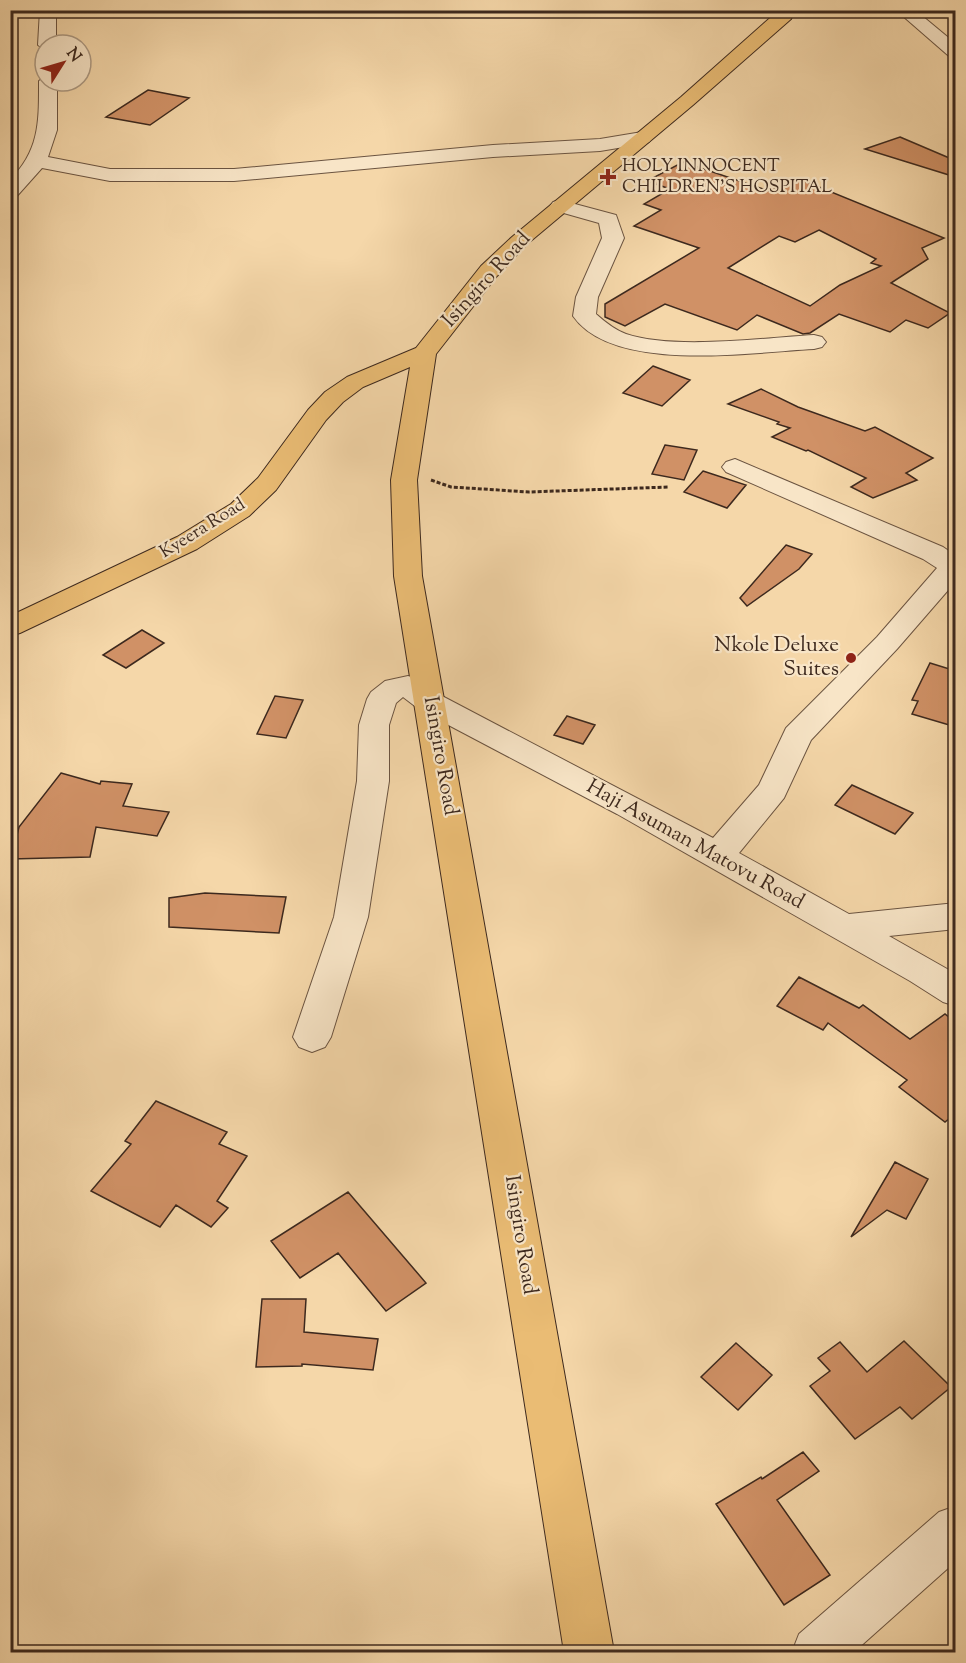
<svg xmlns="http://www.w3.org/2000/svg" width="966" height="1663" font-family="'Sorts Mill Goudy',serif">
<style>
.building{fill:#d09166;stroke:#3d291e;stroke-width:1.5;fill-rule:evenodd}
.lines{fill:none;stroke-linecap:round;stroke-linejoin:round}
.minor-casing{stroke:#6b5441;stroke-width:2}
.major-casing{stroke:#3d291e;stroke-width:2}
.path{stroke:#3d291e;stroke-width:3;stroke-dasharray:4 2;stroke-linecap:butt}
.minor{fill:#f8e5c7;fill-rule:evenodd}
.major{fill:#eabc74;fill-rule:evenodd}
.poi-dot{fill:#8f2418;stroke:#f8e5c7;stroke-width:2}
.labels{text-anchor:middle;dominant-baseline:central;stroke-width:4.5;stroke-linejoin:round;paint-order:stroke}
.far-poi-label{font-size:18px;fill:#3d291e;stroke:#f8e5c7;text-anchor:start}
.far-street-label{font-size:18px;fill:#3d291e;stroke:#f8e5c7}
.street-label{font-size:21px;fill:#3d291e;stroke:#f8e5c7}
.poi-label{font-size:21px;fill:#3d291e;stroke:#f8e5c7;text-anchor:end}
</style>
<rect width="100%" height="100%" fill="#f5d7a9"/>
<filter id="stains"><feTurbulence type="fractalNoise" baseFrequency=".00333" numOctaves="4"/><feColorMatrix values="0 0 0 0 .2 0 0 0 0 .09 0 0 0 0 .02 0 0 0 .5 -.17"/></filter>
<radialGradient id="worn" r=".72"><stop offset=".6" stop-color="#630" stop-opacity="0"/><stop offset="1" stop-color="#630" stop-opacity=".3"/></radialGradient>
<path class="building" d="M148,90L189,98L150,125L106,117Z
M900,137L954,160L949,175L865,149Z
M683,162L769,191L802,180L944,238L922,248L928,259L891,283L950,313L928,328L906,320L890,332L839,314L810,333L803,334L757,315L737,330L665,304L625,326L605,317V304L699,248L634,226L661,210L644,204L670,189L647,181ZM819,230L876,259L871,263L881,266L840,285L810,306L728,268L779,236L795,242Z
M653,366L690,380L662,406L623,393Z
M761,389L798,407L865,431L875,427L933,458L906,473L917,480L873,498L851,487L866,478L808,450L806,451L772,437L790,428L777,424L779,422L728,404Z
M665,445L697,450L684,480L652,474Z
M703,471L746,485L727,508L684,492Z
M786,545L812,554L799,569L747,606L740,598Z
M142,630L164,643L126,668L103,655Z
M930,663L956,671V727L912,714L918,701L912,700Z
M275,696L303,700L286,738L257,734Z
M567,716L595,725L583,744L554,735Z
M61,773L100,784L101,781L132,784L123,806L169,812L157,836L96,827L90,857L11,859L19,827Z
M852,785L913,813L895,834L835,805Z
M205,893L286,897L279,933L169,927V898Z
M799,977L859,1008L863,1005L910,1039L945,1014L956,1023V1113L945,1122L899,1087L907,1080L828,1023L823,1030L777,1006Z
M156,1101L227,1132L219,1144L247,1156L217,1201L228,1208L211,1227L176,1205L160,1227L91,1191L131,1144L125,1141Z
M895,1162L928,1179L906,1219L887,1210L851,1237Z
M348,1192L426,1283L386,1311L338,1253L300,1278L271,1241Z
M262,1299H306L304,1332L378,1339L373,1370L302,1364V1366L256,1367Z
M904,1341L951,1387L912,1419L900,1407L855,1439L810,1386L830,1371L818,1358L840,1342L867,1372Z
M736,1343L772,1375L738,1410L701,1377Z
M803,1452L819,1471L777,1500L830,1575L784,1605L716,1504L761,1477L762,1479Z"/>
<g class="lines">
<g class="minor-casing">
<path id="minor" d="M40,10H56V45H45V50L38,45Z
M896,10H915L956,44V58L950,57Z
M45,76V81H57V130L48,157L110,169H234L493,145L600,139L642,132L649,134L652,138L649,142L642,144L600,151L493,157L234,181H110L42,168L17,196L10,198V180C40,150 39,121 39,81Z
M560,200L616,215L624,238L598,297L596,314C605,322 615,330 626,334C673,350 763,338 814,335L822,337L826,342L822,347L814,349C752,352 613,374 573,316L576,297L602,238L599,223L553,210L550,206L553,202Z
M735,459L943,547L956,556V581L897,649L811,740L784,798L739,853L849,914L956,903V929L889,936L956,974V1006L943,1002L910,981L617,814L420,710L403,697L396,703L389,725V781L368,917L331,1037L325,1047L312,1052L299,1047L293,1037L334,917L357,781L359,725L367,699L371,692L385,681L408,676L419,679L442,696L713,838L759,785L786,728L877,637L937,568L923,559L726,472L722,467L726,462Z
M956,1506V1561L854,1652H792L799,1634L939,1512Z"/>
</g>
<g class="major-casing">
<path id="major" d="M779,10H795L791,19L693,105L526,245L497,276L436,354L417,480L422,576L614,1652H564L394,576L391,480L410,367L363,387L343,402L326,420L276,490L249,516L197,549L20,633L10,636V616L177,537L231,504L258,478L308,410L325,392L347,377L416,348L481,266L512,237L681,97Z"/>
</g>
<path class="path" d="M431,480L451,487L529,492L669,487"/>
<use href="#minor" class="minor"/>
<use href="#major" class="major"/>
</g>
<g class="poi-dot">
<path d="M605 168h6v6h6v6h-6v6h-6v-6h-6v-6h6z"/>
<circle cx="851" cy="658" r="6"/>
</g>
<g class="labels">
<g class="far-poi-label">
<text x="622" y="167">HOLY INNOCENT<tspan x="622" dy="21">CHILDREN'S HOSPITAL</tspan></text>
</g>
<g class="far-street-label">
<text transform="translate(203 529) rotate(-32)">Kyeera Road</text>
</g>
<g class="street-label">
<text transform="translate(487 280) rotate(-48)">Isingiro Road</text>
<text transform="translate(440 756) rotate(80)">Isingiro Road</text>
<text transform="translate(695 845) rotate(29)">Haji Asuman Matovu Road</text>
<text transform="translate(520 1235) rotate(81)">Isingiro Road</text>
</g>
<g class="poi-label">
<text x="839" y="646">Nkole Deluxe<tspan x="839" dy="24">Suites</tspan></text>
</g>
</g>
<rect width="966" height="1663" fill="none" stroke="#f5d7a9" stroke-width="36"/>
<rect x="12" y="12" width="942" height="1639" fill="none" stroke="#3d291e" stroke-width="3"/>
<rect x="18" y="18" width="930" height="1627" fill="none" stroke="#3d291e" stroke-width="1.5"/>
<g transform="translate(63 63) rotate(53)"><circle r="28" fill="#f8e5c7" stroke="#ad9a83" stroke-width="1.5"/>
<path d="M0-4.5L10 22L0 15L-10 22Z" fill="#8f2418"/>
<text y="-9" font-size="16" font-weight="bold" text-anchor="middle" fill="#3d291e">N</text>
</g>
<rect width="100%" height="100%" filter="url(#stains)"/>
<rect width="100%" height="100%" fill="url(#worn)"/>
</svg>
